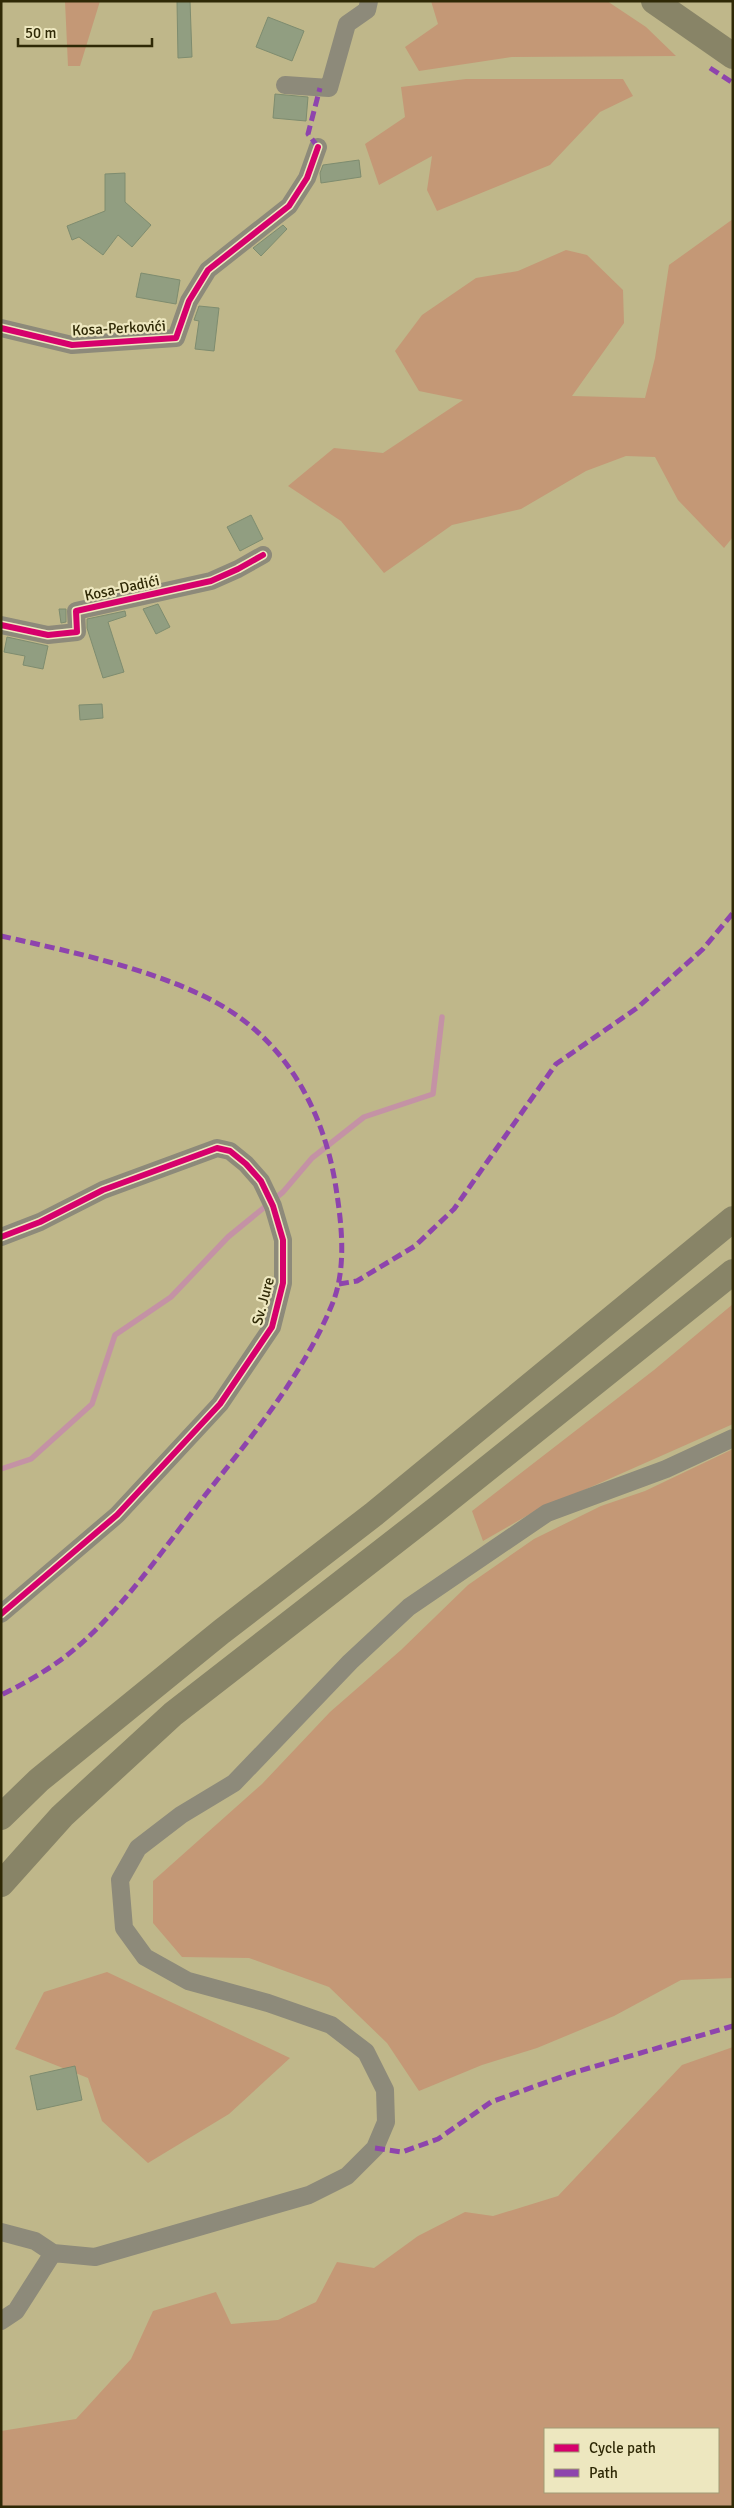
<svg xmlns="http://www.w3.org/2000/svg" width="734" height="2508" font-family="Signika,sans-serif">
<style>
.green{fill:#c49876;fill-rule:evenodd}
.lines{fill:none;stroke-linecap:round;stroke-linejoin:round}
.stream{stroke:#c492a5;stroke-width:5.5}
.building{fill:#919e81;stroke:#7e8c6f}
.minor{stroke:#8d8a7a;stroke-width:18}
.highway{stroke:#888467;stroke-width:26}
.quiet{stroke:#8e44ad;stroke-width:5;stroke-dasharray:10 5;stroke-linecap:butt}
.cycleway-casing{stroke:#ede7bf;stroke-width:9}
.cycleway{stroke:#d6006c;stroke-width:6}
.labels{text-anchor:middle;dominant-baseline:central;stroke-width:4.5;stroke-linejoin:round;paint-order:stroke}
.street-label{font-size:15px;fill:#2f2906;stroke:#ede7bf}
</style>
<rect width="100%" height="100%" fill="#bfb78a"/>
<path class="green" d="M65,1H100L80,66H68Z
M431,1H607L646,27L676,56L512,57L419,71L405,47L438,24Z
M466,79H623L633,96L600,112L550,165L437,211L427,190L432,156L379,185L365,144L405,117L401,87Z
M733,219V537L724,548L678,500L655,457L626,456L586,471L521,509L452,525L384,573L341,521L288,486L334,448L383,453L463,400L419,391L395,351L422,315L476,278L518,271L566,250L587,255L623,290L624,323L572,396L645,398L655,358L669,265Z
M733,1304V1424L530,1514L483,1541L472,1511L654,1370Z
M733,1449V1978L681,1980L614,2016L537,2048L482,2065L419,2091L387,2043L329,1987L249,1958L182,1957L153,1923V1881L262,1784L330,1712L401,1650L468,1585L534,1539L601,1506L645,1491Z
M107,1972L290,2058L229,2114L148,2163L102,2121L88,2078L15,2049L44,1992Z
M733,2047V2507H1V2431L76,2419L131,2359L153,2311L216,2292L231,2324L278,2320L316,2302L337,2262L374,2268L418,2236L465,2212L493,2216L558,2196L682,2065ZM545,2429H718V2492H545Z"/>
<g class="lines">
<path class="stream" d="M1,1469L31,1459L92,1404L115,1335L171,1297L228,1237L283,1192L312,1158L364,1117L433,1094L442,1017"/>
</g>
<path class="building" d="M177,1H190L192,57L178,58Z
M268,17L304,31L292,61L256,47Z
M275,94L308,97L306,121L273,118Z
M359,160L361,177L321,183L320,173L323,165Z
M125,173V202L151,225L132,247L118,235L103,255L79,237L72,240L67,226L105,211V174Z
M283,225L287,229L261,256L253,248Z
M141,273L180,280L176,304L136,297Z
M199,306L219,308L214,351L195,349L199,321L194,320Z
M251,515L263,539L240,551L227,527Z
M158,604L170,627L156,634L143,609Z
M59,609H66V622L61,623Z
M125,611L126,616L108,622L124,672L103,678L87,628V619Z
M7,637L48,646L43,669L23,665L25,656L4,652Z
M102,704L103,718L80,720L79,705Z
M75,2066L82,2100L37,2110L30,2076Z"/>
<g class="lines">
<path class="minor" d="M285,85L329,88L347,24L367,10L369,1
M1,328L72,345L176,338L189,301L208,270L289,206L307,178L318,147
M1,625L48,635L77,632L76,611L211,581L238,569L263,555
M1,1237L40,1222L103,1190L217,1148L230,1151L246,1164L261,1181L273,1206L283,1240V1283L272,1327L220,1404L117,1515L1,1614
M1,2232L35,2241L53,2253L95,2257L309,2195L347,2176L375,2148L386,2122L385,2090L366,2052L331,2025L268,2003L188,1981L145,1957L124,1928L120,1880L138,1848L181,1815L234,1783L350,1662L409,1607L547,1513L666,1469L733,1438
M1,2321L16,2311L53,2253"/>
<path class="highway" d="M654,1L733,56
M1,1817L39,1780L221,1632L374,1514L733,1219
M1,1884L62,1816L173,1714L438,1508L733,1272"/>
<path class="quiet" d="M710,68L733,83
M318,147L308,134L320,88
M1,936C72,952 180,974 239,1017C295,1057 326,1122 336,1188C342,1226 347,1271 331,1307C302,1376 252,1436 206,1494C169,1542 129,1600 84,1641C60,1663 30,1681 1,1695
M339,1284L357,1281L415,1246L454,1209L556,1064L637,1008L703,949L733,913
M375,2148L402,2152L438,2139L491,2102L572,2073L733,2026"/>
<g class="cycleway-casing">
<path id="cycleway" d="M1,328L72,345L176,338L189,301L208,270L289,206L307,178L318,147
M1,625L48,635L77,632L76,611L211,581L238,569L263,555
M1,1237L40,1222L103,1190L217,1148L230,1151L246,1164L261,1181L273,1206L283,1240V1283L272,1327L220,1404L117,1515L1,1614"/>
</g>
<use href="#cycleway" class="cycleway"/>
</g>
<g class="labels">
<g class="street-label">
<text transform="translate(119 328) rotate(-3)">Kosa-Perkovići</text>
<text transform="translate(122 588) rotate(-12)">Kosa-Dadići</text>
<text transform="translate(263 1301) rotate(-75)">Sv. Jure</text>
</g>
</g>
<rect width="734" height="2508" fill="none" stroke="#2f2906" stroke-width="5"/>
<rect x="544" y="2428" width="175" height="65" fill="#ede7bf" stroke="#a19b75"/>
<rect x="554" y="2444" width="25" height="8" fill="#d6006c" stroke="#a19b75"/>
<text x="589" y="2453" font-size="15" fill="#2f2906">Cycle path</text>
<rect x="554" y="2469" width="25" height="8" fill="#8e44ad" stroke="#a19b75"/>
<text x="589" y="2478" font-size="15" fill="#2f2906">Path</text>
<path d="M18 38v8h134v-8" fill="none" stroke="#2f2906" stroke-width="2.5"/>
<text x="25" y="38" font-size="15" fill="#2f2906" stroke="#ede7bf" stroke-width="4" paint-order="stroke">50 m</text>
</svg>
